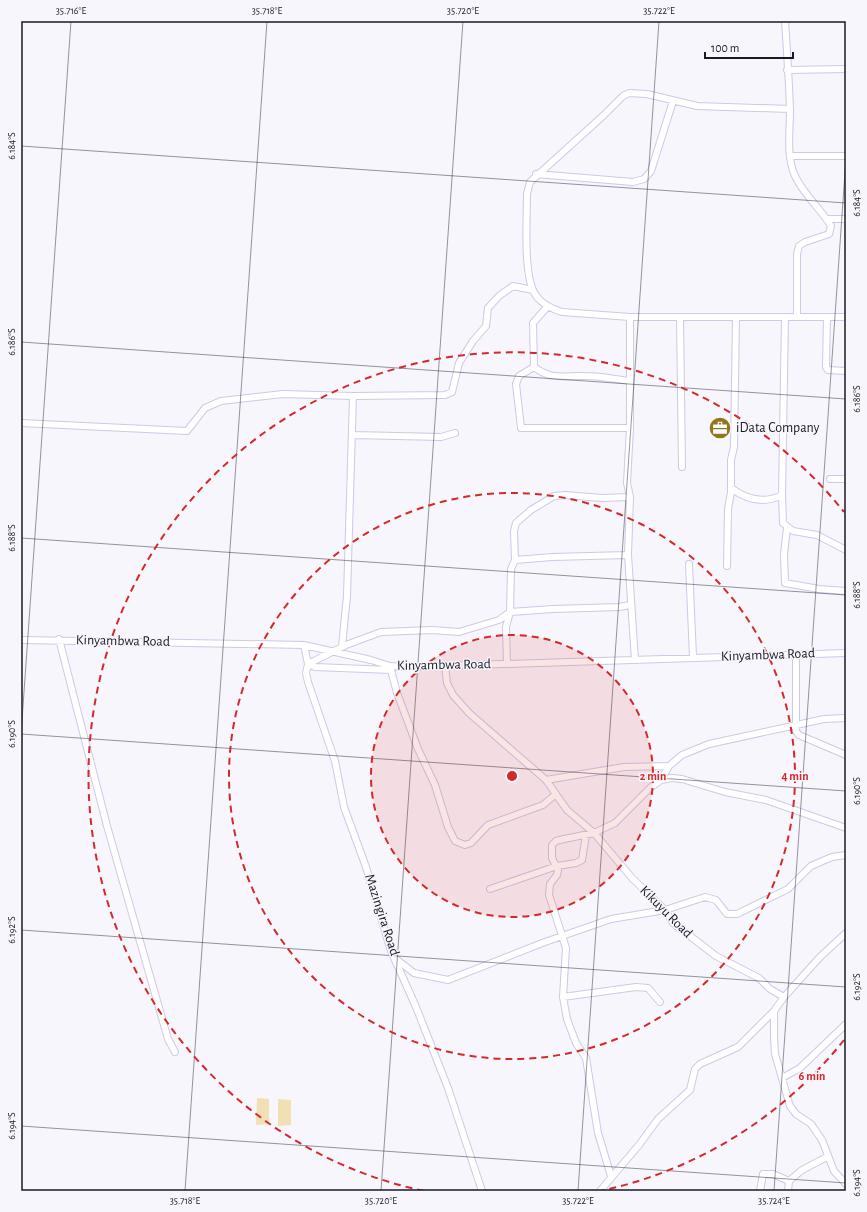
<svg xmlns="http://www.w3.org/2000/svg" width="867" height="1212" font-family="'Alegreya Sans',sans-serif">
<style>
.grass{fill:#f0e0b4}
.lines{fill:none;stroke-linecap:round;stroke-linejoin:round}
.minor-casing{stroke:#cfc8e9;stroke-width:8}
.minor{stroke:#fff;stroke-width:6}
.ticks{fill:none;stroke:#1b1824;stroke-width:1;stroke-opacity:0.45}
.ring{fill:none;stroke:#d62828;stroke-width:2;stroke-dasharray:7 5}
.labels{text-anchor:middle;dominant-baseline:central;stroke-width:3;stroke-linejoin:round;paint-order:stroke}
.poi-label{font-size:14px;fill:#1b1824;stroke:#f7f6fd;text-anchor:start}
.street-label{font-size:14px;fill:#1b1824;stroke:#f7f6fd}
.centre{fill:#d62828;stroke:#f7f6fd;stroke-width:2}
.ring-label{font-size:12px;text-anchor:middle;font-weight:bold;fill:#d62828;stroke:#f7f6fd;stroke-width:3;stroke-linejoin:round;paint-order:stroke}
.neatline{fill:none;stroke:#1b1824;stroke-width:1.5}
.ticks-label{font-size:10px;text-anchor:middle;fill:#1b1824}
</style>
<rect width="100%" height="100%" fill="#f7f6fd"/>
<path class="grass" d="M257,1098L269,1099V1124L256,1125Z
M278,1099L291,1100V1125L278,1126Z"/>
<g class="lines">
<g class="minor-casing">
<path id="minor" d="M785,21C787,51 789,80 790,110C790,132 786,156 795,176C804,195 820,208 831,226L829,234L805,242L799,246L797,254V317
M787,70L846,69
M790,109L697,106L647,94L629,93L623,96L604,115L530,182L527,194C527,219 523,275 535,294C541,304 552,309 562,312L630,317H846
M790,156H846
M536,174L633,182L644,179L651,171L673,101
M827,219H846
M548,306L533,323L534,367C553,381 564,375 585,376C600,376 615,379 630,381
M630,317V428L627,483L630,497L628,555L635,660
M680,317L682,467
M785,317L782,495L783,523L793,531L817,535L846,550
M827,317L826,367L828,370L846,371
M534,367L519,376L516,384L521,428H630
M21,423L187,431L205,408L221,401L283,394L353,396L445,395L452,392L459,363L473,341L486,326L488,308L499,296L513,286L533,290
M352,435L441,437L455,433
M830,479H846
M731,488C747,500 764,504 782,495
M787,528L784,554L785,583L819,589L846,591
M515,560L514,531L516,523L531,510L554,496L565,495L602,498L630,497
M689,564L693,657
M727,566L728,509L731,492V460L734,447L736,317
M59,639L107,826L168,1039L175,1052
M21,640L304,645L371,660L390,666L411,667L846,653
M304,645L308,664L315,667L391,670
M342,646L347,596L353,396
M796,654V731L799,735L846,755
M507,664L506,627L510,612L511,569L515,560L552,557L628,555
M390,666L397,693L418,749L435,785L448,827L455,841L465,845L471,843L488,825L543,805L556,794
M445,666L447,683L453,695L469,713L546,780L567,810L594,833L632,878L665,910L673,923L716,956L759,978L770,989L784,997L774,1011V1037L775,1054L790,1106L796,1114L811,1124L822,1140L834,1171L846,1184
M546,780L624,767L669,766
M661,780L669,766L682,755L709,744L824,719L846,718
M490,889L557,866L576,863L582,860L586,835
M396,959L414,973L448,980L545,942L611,919L665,910L705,897L716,900L727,914H737L788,889L811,866L832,857L846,855
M563,997L636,987L648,988L660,1002
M784,997L820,957L846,933
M782,1078L800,1068L846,1024
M611,1176L598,1133L586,1058L576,1043L567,1019L563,997L566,948L549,895L550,884L557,875L558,870L552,858V845L556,841L564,839L594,833L615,823L650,788L661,780L672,778L682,779L725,792L766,800L846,828
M482,1191L448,1088L416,1007L391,951L366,867L344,807L335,761L308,682L306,673L308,664L346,645L381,632L432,630L459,632L499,620L510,612L553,609L619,607L630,605
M600,1191L639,1145L658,1119L690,1090L695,1069L700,1064L738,1047L774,1011
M760,1191L763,1174H773L789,1181
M788,1191L789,1181L802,1170L827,1157"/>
</g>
<use href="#minor" class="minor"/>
</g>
<path class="ticks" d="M21,146L846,203M21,342L846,399M21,538L846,595M21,734L846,791M21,735L71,21M21,930L846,987M21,1126L846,1183M185,1191L267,21M381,1191L463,21M578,1191L659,21M774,1191L846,158"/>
<circle cx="512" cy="776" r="141" fill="#d62828" fill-opacity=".12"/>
<g class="ring">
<circle cx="512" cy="776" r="141"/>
<circle cx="512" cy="776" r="283"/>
<path d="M844 1040A424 424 0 0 1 600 1191M424 1191A424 424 0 1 1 844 512"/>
</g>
<defs>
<g id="office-disc" transform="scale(1.15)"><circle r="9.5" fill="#91761c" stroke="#f7f6fd"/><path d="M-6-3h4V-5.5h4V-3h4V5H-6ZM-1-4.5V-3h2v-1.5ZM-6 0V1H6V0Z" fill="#fff"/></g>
</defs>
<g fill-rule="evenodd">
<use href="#office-disc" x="720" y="428"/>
</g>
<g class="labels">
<g class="poi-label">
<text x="736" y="428">iData Company</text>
</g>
<g class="street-label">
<text transform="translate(123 641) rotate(1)">Kinyambwa Road</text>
<text transform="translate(768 655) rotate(-2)">Kinyambwa Road</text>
<text transform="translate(444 665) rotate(-1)">Kinyambwa Road</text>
<text transform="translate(666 912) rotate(45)">Kikuyu Road</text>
<text transform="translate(382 915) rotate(72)">Mazingira Road</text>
</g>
</g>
<circle cx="512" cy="776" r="6" class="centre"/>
<g class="ring-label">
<text x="653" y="780">2 min</text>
<text x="795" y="780">4 min</text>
<text x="812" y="1080">6 min</text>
</g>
<rect width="867" height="1212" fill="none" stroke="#f7f6fd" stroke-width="44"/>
<path d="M705 52v6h88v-6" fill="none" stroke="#1b1824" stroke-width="2"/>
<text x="711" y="52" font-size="12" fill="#1b1824" stroke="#f7f6fd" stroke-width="3" paint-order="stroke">100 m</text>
<rect x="22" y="22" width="823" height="1168" class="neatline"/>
<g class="ticks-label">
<text x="71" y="14">35.716°E</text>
<text x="267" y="14">35.718°E</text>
<text x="463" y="14">35.720°E</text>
<text x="659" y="14">35.722°E</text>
<text transform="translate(11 146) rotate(-90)" y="4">6.184°S</text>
<text transform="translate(856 203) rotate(-90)" y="4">6.184°S</text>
<text transform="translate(11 342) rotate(-90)" y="4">6.186°S</text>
<text transform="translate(856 399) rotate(-90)" y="4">6.186°S</text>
<text transform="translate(11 538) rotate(-90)" y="4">6.188°S</text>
<text transform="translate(856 595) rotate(-90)" y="4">6.188°S</text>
<text transform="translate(11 734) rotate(-90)" y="4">6.190°S</text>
<text transform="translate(856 791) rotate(-90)" y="4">6.190°S</text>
<text transform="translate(11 930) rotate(-90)" y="4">6.192°S</text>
<text transform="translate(856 987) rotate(-90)" y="4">6.192°S</text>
<text transform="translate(11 1126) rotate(-90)" y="4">6.194°S</text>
<text transform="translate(856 1183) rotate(-90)" y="4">6.194°S</text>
<text x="185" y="1204">35.718°E</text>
<text x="381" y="1204">35.720°E</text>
<text x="578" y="1204">35.722°E</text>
<text x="774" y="1204">35.724°E</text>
</g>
</svg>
